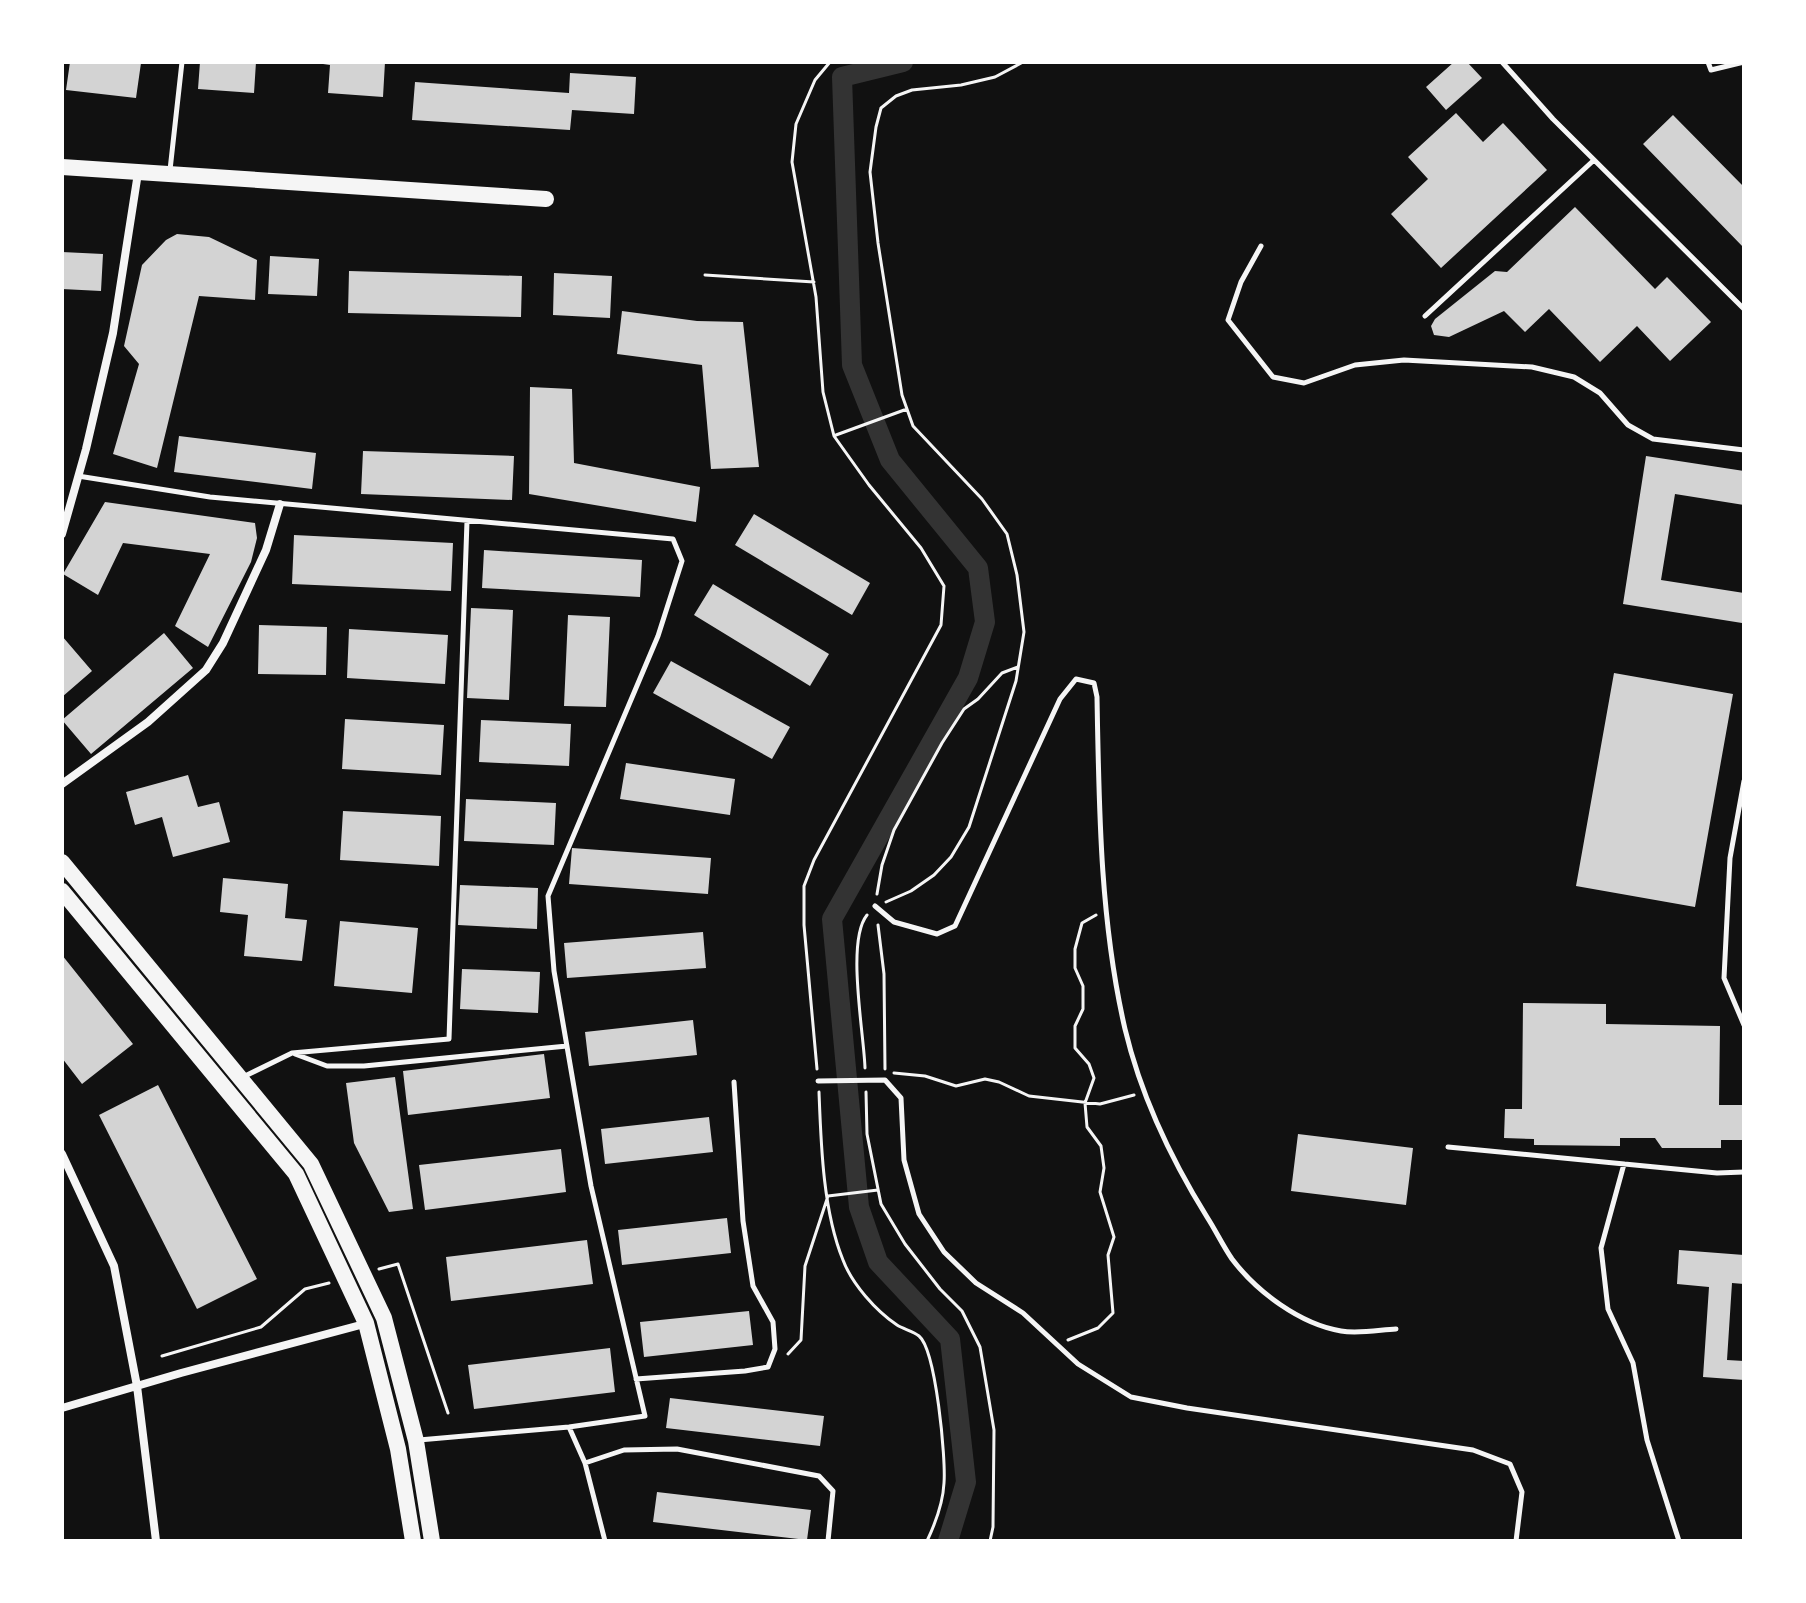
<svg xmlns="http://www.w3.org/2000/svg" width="1806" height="1603" font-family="'PT Sans',sans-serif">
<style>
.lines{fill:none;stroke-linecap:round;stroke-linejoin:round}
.canal{stroke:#333;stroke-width:20}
.building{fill:#d3d3d3}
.path{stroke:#f5f5f5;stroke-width:3}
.service{stroke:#f5f5f5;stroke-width:5}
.minor{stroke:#f5f5f5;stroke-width:8}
.primary{stroke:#f5f5f5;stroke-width:16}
</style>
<rect width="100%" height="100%" fill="#111"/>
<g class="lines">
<path class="canal" d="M903,62L842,77L852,365L890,460L978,568L985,622L968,678L832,919L859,1207L878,1262L950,1339L966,1482L948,1541"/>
</g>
<path class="building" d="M70,62L141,63L136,98L66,90Z
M200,62H256L254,93L198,89Z
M323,62H385L383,97L328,93L330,65L323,64Z
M1454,62H1467L1482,78L1446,110L1426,87Z
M570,73L636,77L634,114L572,110L570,130L412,120L415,82L569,93Z
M1456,113L1483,142L1503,123L1547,170L1441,268L1391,214L1428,179L1408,157Z
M1673,115L1744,187V248L1643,144Z
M1575,207L1655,289L1667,277L1711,322L1670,361L1637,326L1600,362L1549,309L1525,332L1504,311L1449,337L1434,335L1431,326L1435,319L1495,271L1507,272Z
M177,234L209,237L257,260L255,300L199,296L157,468L113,454L139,364L124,346L142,265L166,240Z
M62,252L103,254L101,291L62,289Z
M270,256L319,259L317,296L268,294Z
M349,271L522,276L521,317L348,313Z
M554,273L612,276L610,318L553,315Z
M622,311L697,321L743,322L759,467L711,469L702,365L617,354Z
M530,387L572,389L574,463L700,487L696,522L529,494Z
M179,436L316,453L312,489L174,472Z
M363,451L514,456L512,500L361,494Z
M1646,456L1744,471V505L1675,494L1661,580L1744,593L1742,623L1623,604Z
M105,502L255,523L257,538L251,562L208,647L175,626L210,554L123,543L98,595L63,574Z
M754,514L870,583L852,615L735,545Z
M294,535L453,543L451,591L292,584Z
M484,550L642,560L640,597L482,588Z
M713,584L829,654L810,686L694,615Z
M471,608L513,610L509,700L467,698Z
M568,615L610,617L606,707L564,706Z
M259,625L327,627L326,675L258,674Z
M349,629L448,635L445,684L347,678Z
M164,633L193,668L91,754L62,720Z
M62,636L92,671L62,697Z
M671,661L790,727L772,759L653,693Z
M1614,673L1733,694L1695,907L1576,886Z
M345,719L444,725L441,775L342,769Z
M481,720L571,724L569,766L479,762Z
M626,763L735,779L730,815L620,799Z
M188,775L198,807L219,802L230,842L173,857L162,817L135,825L126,792Z
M466,799L556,803L554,845L464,841Z
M343,811L441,816L439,866L340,860Z
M572,848L711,858L708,894L569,884Z
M223,878L288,884L285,918L307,920L302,961L244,956L248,915L220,912Z
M460,885L538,888L537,929L458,925Z
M340,921L418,928L412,993L334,986Z
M703,932L706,968L567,978L564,943Z
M62,955L133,1044L82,1084L62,1058Z
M462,969L540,972L538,1013L460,1009Z
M1523,1003L1606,1004V1024L1720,1026L1719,1105H1744V1140H1721V1148H1662L1655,1138H1620V1146L1534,1145V1139L1504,1138L1505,1109H1522Z
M693,1020L697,1055L589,1066L585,1032Z
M544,1054L550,1098L408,1115L403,1071Z
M395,1077L413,1209L389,1212L354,1143L346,1083Z
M158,1085L257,1279L197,1309L99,1115Z
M709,1117L713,1152L605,1164L601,1129Z
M1298,1134L1413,1148L1406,1205L1291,1191Z
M561,1149L566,1192L425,1210L419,1165Z
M727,1218L731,1253L622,1265L618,1230Z
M587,1240L593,1284L451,1301L446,1257Z
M1679,1250L1744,1255V1284L1732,1283L1727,1360L1744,1361V1380L1703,1377L1709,1287L1677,1284Z
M749,1311L753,1345L644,1357L640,1322Z
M610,1348L615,1392L474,1409L468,1365Z
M670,1398L824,1416L820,1446L666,1428Z
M657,1492L811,1510L807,1540L653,1522Z"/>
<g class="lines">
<path class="path" d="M705,275L814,282
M836,435L907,409
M877,894L882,865L894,830L942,743L964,709L978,699L1002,673L1018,667
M886,902L911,891L934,875L951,857L969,827L1016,681L1024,632L1017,575L1007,534L982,499L913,426L902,395L878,243L870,172L876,127L881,108L896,96L912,90L961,85L995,77L1023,62
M878,925L884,974L885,1069
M865,1068C864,1033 846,941 867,915
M817,1069L804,925V886L814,860L941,625L944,586L921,548L869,485L834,436L823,392L816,297L792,162L796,124L815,80L830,62
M894,1073L925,1076L956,1086L985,1079L999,1082L1029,1096L1100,1104L1134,1095
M819,1092C821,1145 823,1211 843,1260C852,1284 876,1311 897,1325C903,1329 913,1331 919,1336C936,1350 946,1459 944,1483C943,1504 936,1522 927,1541
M866,1092L867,1134L881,1204L905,1244L940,1289L962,1311L980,1347L994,1430L993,1527L990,1541
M379,1269L398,1264L448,1413
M1068,1340L1098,1328L1113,1313L1108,1255L1114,1237L1100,1192L1104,1168L1101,1146L1087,1127L1085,1103L1094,1078L1089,1064L1075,1048V1026L1083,1009V986L1075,968V949L1082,923L1096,915
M788,1354L801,1340L805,1266L828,1196L878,1190
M162,1356L261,1327L305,1289L329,1283"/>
<path class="service" d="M1502,62L1553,119L1744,309
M1708,62L1711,70L1744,62
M170,170L182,62
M1261,246L1241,282L1228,320L1273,377L1304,383L1355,365L1404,360L1532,367L1574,377L1600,393L1628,425L1653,439L1744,450
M1425,316L1594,160
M78,476L210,497L673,539L682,561L658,636L548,896L554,971L591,1186L645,1416L569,1427L419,1440
M1744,781L1730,858L1724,978L1744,1025
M875,906L894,922L937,934L955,926L1060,699L1076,679L1094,683L1097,697C1099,808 1100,921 1125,1029C1141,1096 1171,1159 1207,1217C1216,1231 1223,1246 1232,1259C1257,1292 1300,1324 1341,1331C1358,1334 1379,1330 1396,1329
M295,1054L327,1066H364L567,1046
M243,1077L292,1053L449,1039L467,521
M818,1081L885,1080L901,1098L904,1160L919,1214L944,1252L976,1283L1023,1313L1078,1364L1131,1397L1187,1408L1473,1450L1510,1464L1522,1492L1516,1541
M1448,1147L1717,1173L1744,1172
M1624,1164L1601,1248L1608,1309L1633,1363L1647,1440L1679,1541
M636,1379L745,1371L768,1367L775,1349L773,1322L753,1286L743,1221L734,1082
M569,1427L585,1463L605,1541
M585,1463L624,1450L677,1449L819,1476L833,1491L828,1541"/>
<path class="minor" d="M62,534L86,449L113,333L138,173
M62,784L148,722L206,670L223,643L266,550L280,504
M62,1154L114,1266L137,1386L156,1541
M62,1408L181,1373L368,1323"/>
<path class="primary" d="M62,167L546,199
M62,862L311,1164L384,1318L416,1441L432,1541
M62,891L296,1174L366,1323L398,1449L413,1541"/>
</g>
<rect width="1806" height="1603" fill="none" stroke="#ffffff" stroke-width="128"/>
</svg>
